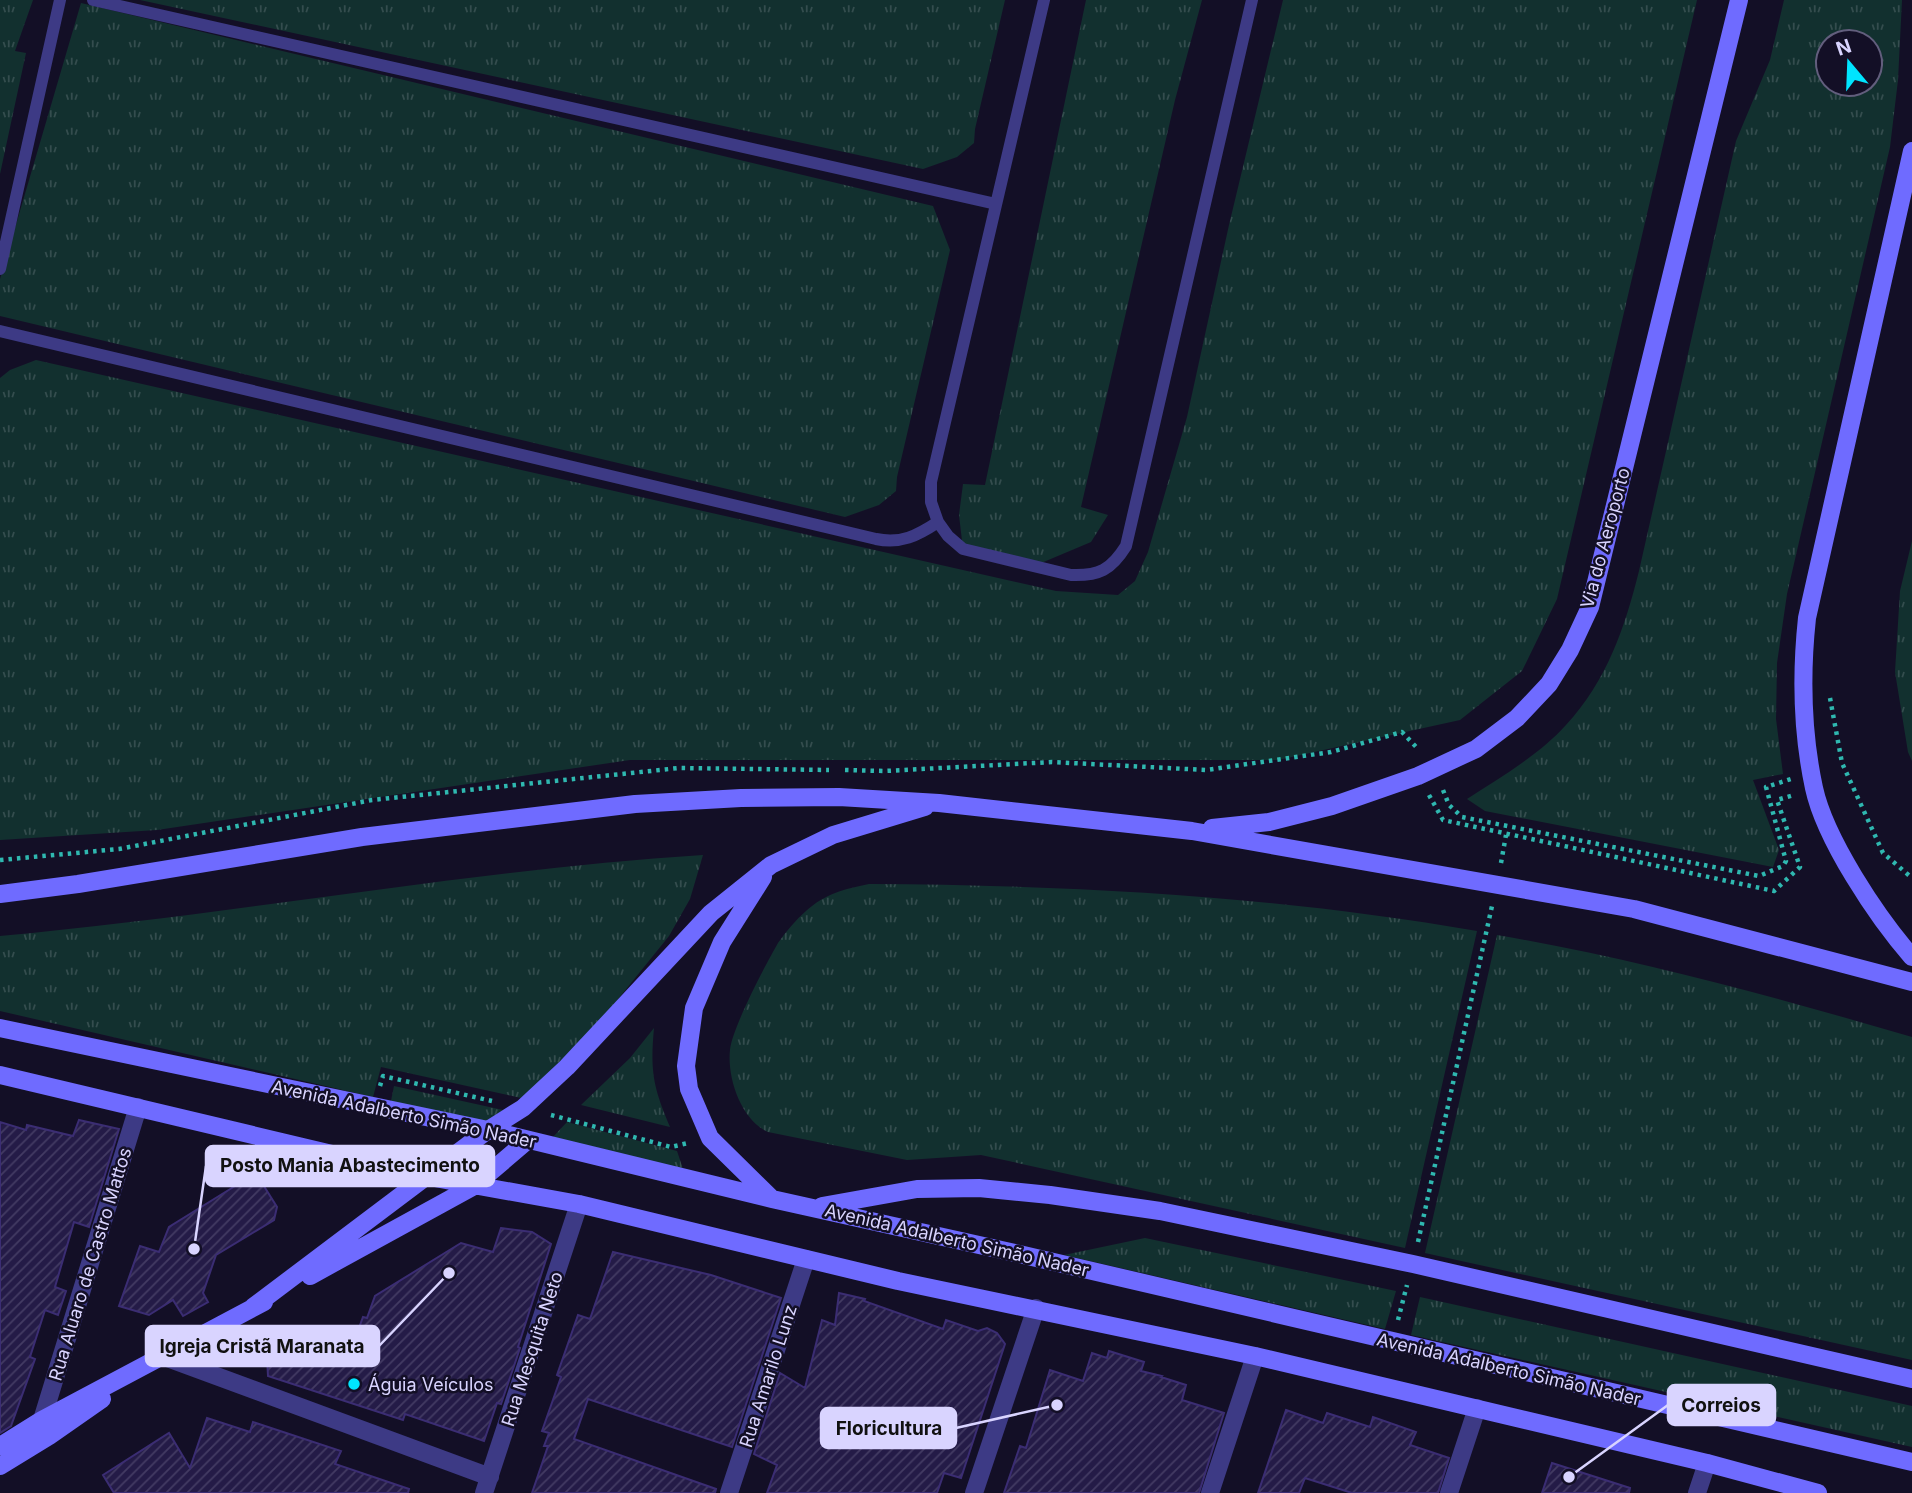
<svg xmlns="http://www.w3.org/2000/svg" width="1912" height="1493" font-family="Inter,sans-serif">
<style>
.grass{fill:url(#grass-tufts);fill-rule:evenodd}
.building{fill:url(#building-hatch);stroke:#3b2d73;stroke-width:2}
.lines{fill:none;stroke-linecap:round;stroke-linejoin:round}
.path{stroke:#2fb8b0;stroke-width:4.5;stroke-dasharray:3.5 5;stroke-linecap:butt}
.lane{stroke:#3d3a85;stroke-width:12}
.street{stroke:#3d3a85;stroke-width:18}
.secondary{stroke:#6f6bff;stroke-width:18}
.poi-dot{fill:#00e5ff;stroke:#130f26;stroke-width:2.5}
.labels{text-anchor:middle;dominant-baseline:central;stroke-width:5;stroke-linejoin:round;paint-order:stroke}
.street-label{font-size:18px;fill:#d9d4ff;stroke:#130f26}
.poi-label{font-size:18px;fill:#d9d4ff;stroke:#130f26;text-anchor:start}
.leader{fill:none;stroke:#d9d4ff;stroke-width:2.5}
.callout-dot{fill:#d9d4ff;stroke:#130f26;stroke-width:2.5}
.callout{fill:#d9d4ff;stroke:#d9d4ff;stroke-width:2.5}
.callout-label{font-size:19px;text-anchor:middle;font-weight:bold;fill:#111}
</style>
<defs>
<pattern id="grass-tufts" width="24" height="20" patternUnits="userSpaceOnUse" patternTransform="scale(1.75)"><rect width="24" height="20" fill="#12302f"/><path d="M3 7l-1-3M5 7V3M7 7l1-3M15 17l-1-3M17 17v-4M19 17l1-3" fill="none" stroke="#344d4e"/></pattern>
<pattern id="building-hatch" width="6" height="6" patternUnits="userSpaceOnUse" patternTransform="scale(1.75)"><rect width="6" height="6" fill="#241b47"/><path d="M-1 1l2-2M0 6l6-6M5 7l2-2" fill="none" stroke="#433b63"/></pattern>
</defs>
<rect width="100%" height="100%" fill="#130f26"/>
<path class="grass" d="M0,0H33L15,51L26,53L0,174Z
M140,0H1005L975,129L974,143L957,157L923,169Z
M1086,0H1202L1175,100L1081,507L1108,515L1091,542L1034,566L963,549L959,515L963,484L985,485Z
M1283,0H1697L1557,599L1522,671L1460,720L1278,760H630L157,830L0,840V378L10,370L36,360L1056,591L1118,595L1135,581L1148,552L1187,417L1229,225Z
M1784,0H1902L1898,80L1890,147L1787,594L1777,663L1776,719L1783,774L1753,780L1779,850L1773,867L1485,811L1467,799C1501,777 1539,755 1566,725C1607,681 1625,627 1639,571L1736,141L1770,60ZM1828,42H1870V84H1828Z
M81,3L933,206L950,250L897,477L896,491L879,505L845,517L0,316V279Z
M1912,541V761L1908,752L1895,672L1900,591Z
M703,855L690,899L669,936L581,1045L521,1098L381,1067L373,1097L0,1011V936C235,915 467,870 703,855Z
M869,884C1072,885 1276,896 1477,931L1405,1248L981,1155L907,1160L768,1132C741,1120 727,1078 730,1050C732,1028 766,964 778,943C786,931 796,920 806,911C825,894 844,889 869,884Z
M1497,935C1638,959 1775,997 1912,1037V1360L1425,1253Z
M654,1028C650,1071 653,1087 670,1127L581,1105L630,1058Z
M394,1086L503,1110L486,1122L391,1101Z
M567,1122L677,1151L683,1169L553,1137Z
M1145,1238L1396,1291L1385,1329L1064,1255Z
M1420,1297L1912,1406V1447L1411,1335Z"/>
<path class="building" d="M79,1120L119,1129L89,1227L74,1222L55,1287L66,1291L58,1315L45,1310L30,1357L35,1359L11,1426L0,1433V1122L26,1130L27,1125L73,1136Z
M248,1178L262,1183L277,1207L274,1220L216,1255L203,1293L208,1302L183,1316L173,1300L149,1315L119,1306L140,1246L159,1252L169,1227Z
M501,1228L532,1232L551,1244L518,1347L520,1348L515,1363L501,1404L497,1403L484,1441L405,1414L403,1420L268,1376L267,1357L311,1332L352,1347L363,1317L367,1318L375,1296L461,1243L493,1252Z
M613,1252L711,1275L781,1298L732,1447L588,1399L574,1439L716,1489L715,1493H532L548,1446H544L549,1433L542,1431L561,1377L557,1375L578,1315L590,1319Z
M839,1293L865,1299L864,1301L943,1329L946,1320L978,1331L987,1328L997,1333L1005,1344L961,1478L944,1473L937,1493H767L777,1465L754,1454L780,1373L805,1388L822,1320L835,1325Z
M1109,1351L1144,1362L1141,1371L1162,1376L1161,1377L1186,1385L1182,1400L1224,1413L1199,1493H1004L1020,1446L1026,1448L1050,1370L1083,1381L1092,1353L1107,1358Z
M1286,1410L1323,1423L1327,1413L1370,1427L1373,1417L1416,1432L1410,1445L1449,1458L1438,1493H1352L1305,1478L1299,1493H1258Z
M207,1418L250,1432L253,1422L341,1451L335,1464L409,1489L408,1493H114L103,1475L169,1433L190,1468Z
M1552,1463L1630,1488L1629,1493H1542Z"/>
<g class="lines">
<path class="path" d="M1830,698L1842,763L1883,853L1912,878
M845,770L885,771L1052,762L1206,770L1331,752L1402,732L1419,750
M1443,790L1449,805L1462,817L1759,876L1783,866L1786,861L1766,787L1791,779
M1429,795L1443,820L1774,891L1800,867L1777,800L1794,795
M0,860L119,849L372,800L679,768L829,770
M1501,863L1506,835
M380,1086L383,1076L492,1101
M551,1115L671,1147L688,1143
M1418,1242L1492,906
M1398,1320L1407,1285"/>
<path class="lane" d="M93,0L996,204
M1044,0L931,482V502L938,522L948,536L963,549L1071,575C1099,576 1111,570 1126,546L1252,0
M0,269L60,0
M0,331L876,539C901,544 917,536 938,522"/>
<path class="street" d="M162,1356L490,1477
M42,1420L138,1107
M484,1493L579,1204
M729,1493L806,1259
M974,1493L1036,1308
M1210,1493L1255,1356
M1449,1493L1477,1408
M1697,1493L1707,1463"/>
<path class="secondary" d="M1912,151L1807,618C1801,674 1802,732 1814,788C1825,839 1877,917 1912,957
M1212,828L1269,822L1332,806L1418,776L1476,749L1517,718L1549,684L1570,650L1590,607L1739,0
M763,877L722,942L694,1008L686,1066L689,1089L710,1138L770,1197
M0,894L78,884L362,837L635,804L741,798L839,797L939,803L1192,831L1634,909L1912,982
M0,1028L488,1130L772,1199L1015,1253L1912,1462
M0,1075L429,1177L579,1204L898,1281L1255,1356L1707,1463L1818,1493
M822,1206L917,1189L979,1188L1050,1195L1160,1211L1413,1264L1912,1379
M310,1276L474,1186L528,1140
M253,1307L488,1130L523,1108L567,1067L711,913L771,865L833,835L925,807
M0,1446L42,1420L264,1302
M0,1466L49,1436L102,1399"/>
</g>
<circle class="poi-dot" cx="354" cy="1384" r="7"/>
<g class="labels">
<g class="street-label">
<text transform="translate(1605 538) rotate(-75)">Via do Aeroporto</text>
<text transform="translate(404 1114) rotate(12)">Avenida Adalberto Simão Nader</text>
<text transform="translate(957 1240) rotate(13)">Avenida Adalberto Simão Nader</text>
<text transform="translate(90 1264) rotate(-73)">Rua Aluaro de Castro Mattos</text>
<text transform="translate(532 1349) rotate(-72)">Rua Mesquita Neto</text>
<text transform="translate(1509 1369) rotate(13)">Avenida Adalberto Simão Nader</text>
<text transform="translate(768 1376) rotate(-72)">Rua Amarilo Lunz</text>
</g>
<g class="poi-label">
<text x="368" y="1384">Águia Veículos</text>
</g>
</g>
<path class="leader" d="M194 1249L206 1166M449 1273L379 1346M1569 1477L1668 1405M1057 1405L956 1428"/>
<g class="callout-dot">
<circle cx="194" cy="1249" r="7"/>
<circle cx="449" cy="1273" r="7"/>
<circle cx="1569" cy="1477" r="7"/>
<circle cx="1057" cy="1405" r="7"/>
</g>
<g class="callout">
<rect x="206" y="1146" width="288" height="40" rx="7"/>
<rect x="146" y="1326" width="233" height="40" rx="7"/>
<rect x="1668" y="1385" width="107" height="40" rx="7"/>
<rect x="821" y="1408" width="135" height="40" rx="7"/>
</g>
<g class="callout-label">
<text x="350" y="1172">Posto Mania Abastecimento</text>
<text x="262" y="1353">Igreja Cristã Maranata</text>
<text x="1721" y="1412">Correios</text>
<text x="889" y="1435">Floricultura</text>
</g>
<g transform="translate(1849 63) rotate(341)"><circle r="33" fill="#130f26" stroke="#625e7d" stroke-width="2"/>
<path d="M0-5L12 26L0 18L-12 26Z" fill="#00e5ff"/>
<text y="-10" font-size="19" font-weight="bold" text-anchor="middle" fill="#d9d4ff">N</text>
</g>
</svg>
